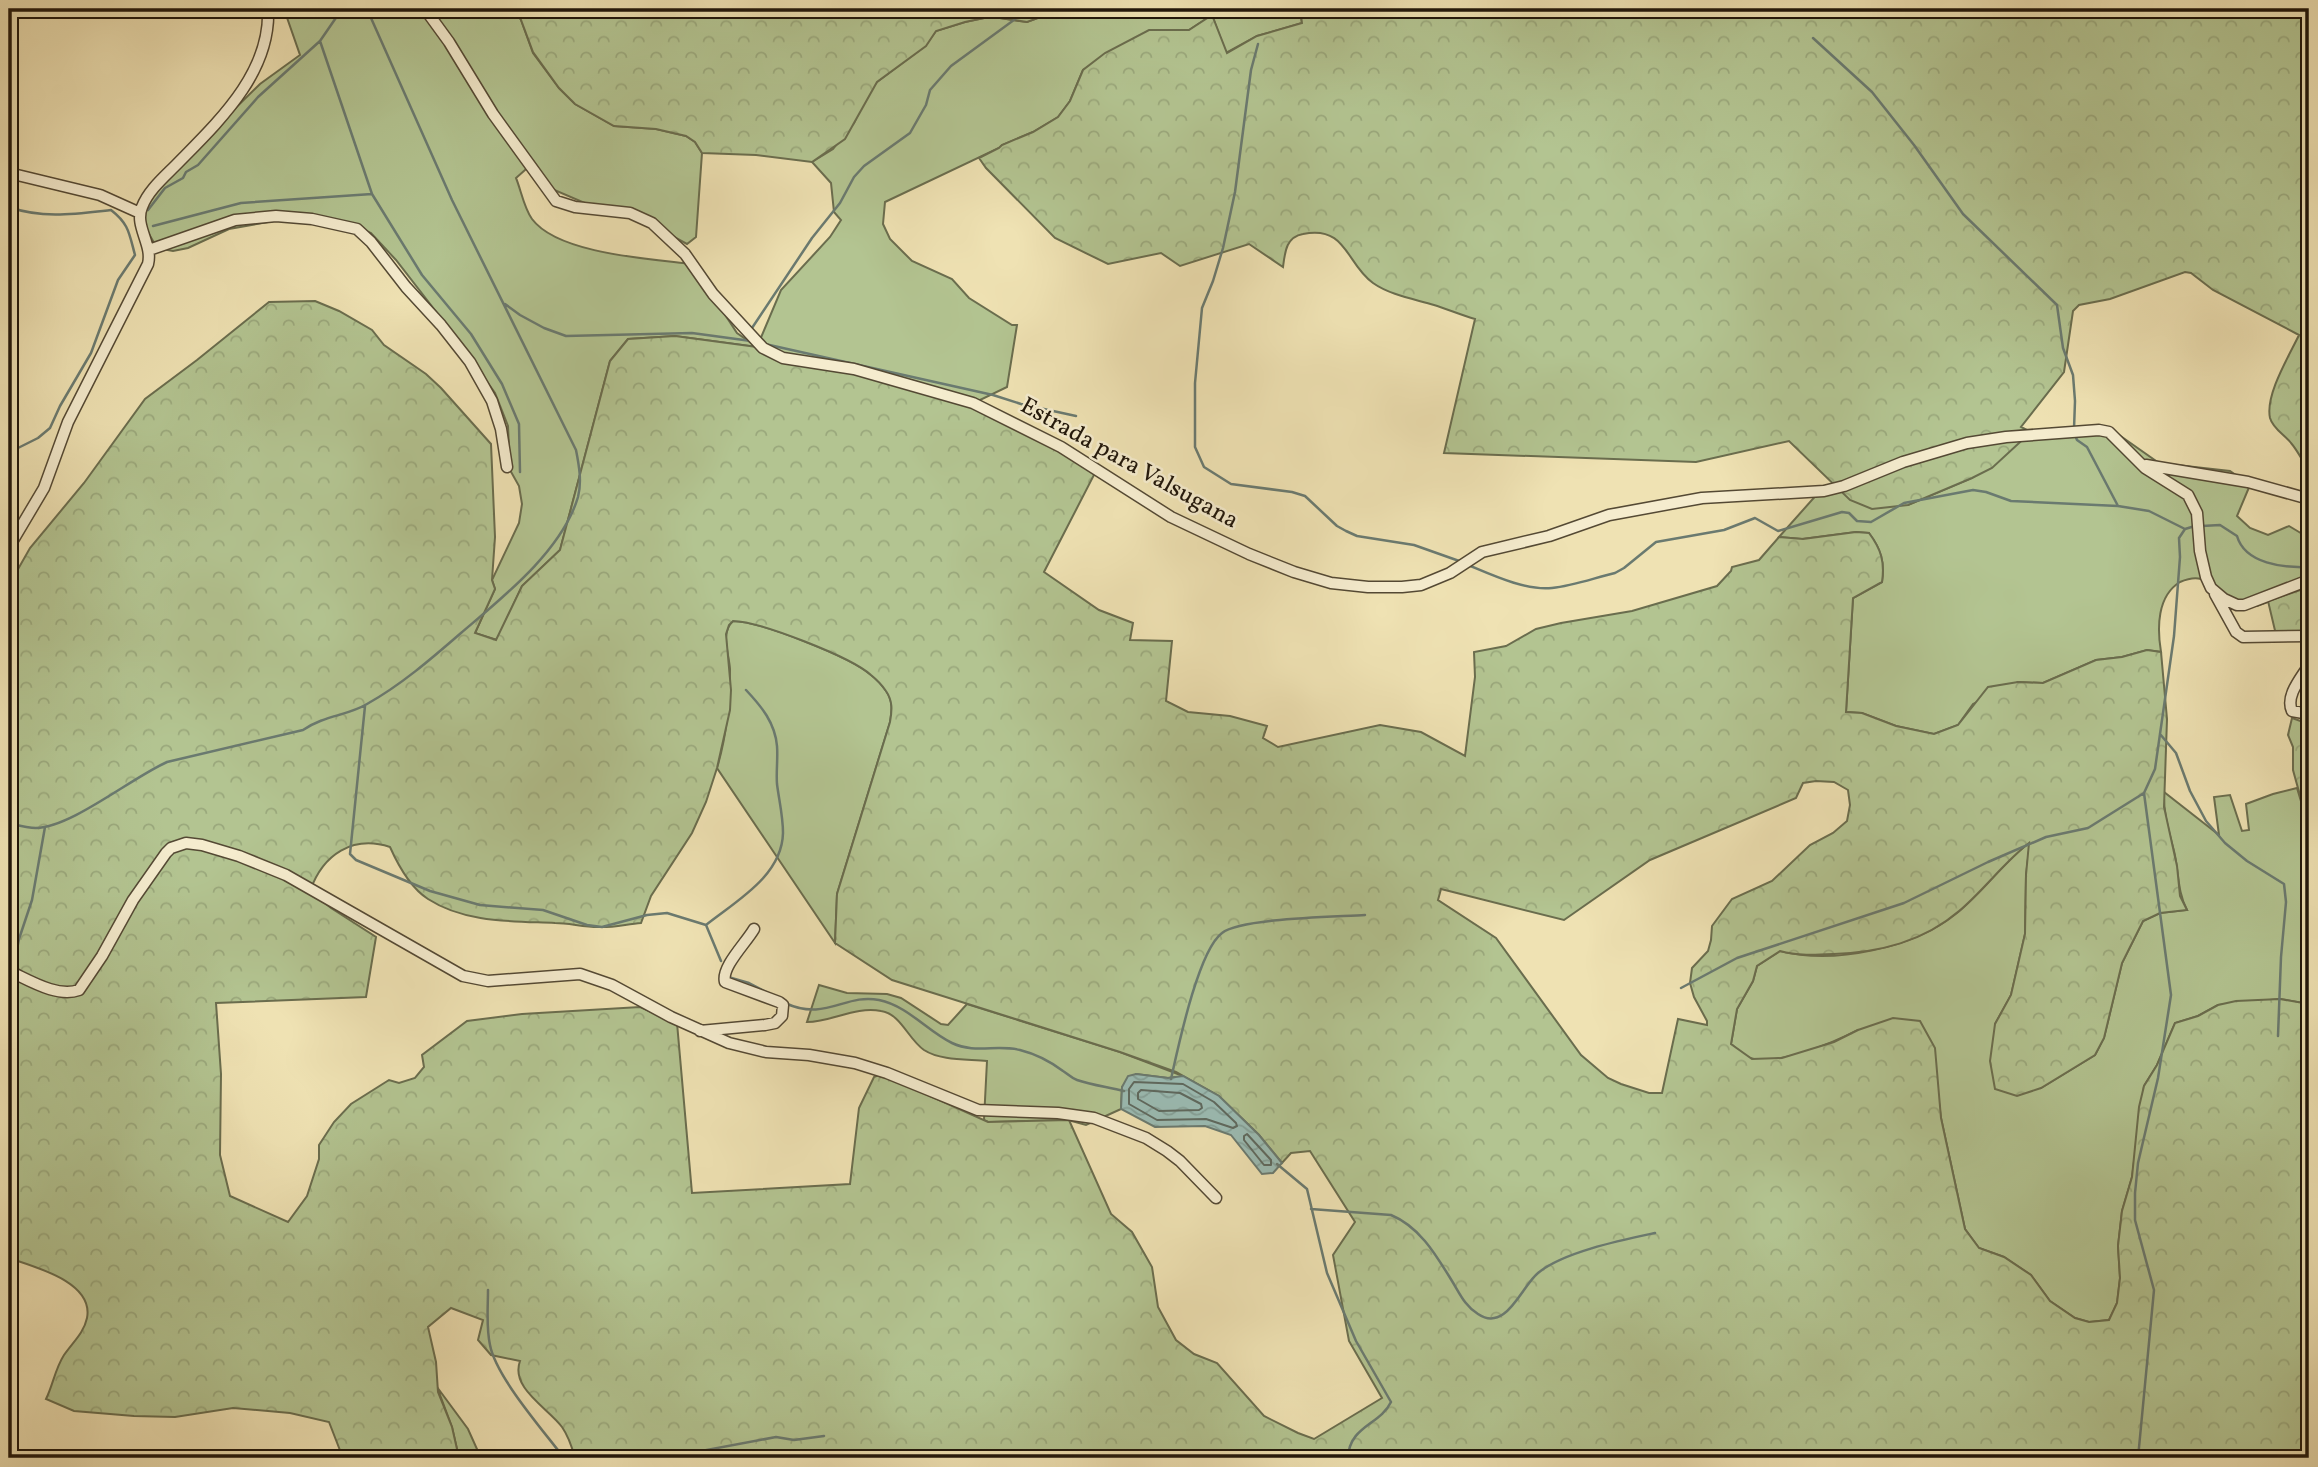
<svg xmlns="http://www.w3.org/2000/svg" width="2318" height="1467" font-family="Vollkorn,serif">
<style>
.grass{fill:#b3c491;stroke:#6a6d4e;stroke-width:2}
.forest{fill:url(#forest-crowns);stroke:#6a6d4e;stroke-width:2;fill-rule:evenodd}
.water{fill:url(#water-waves);stroke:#6a7a70;stroke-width:2}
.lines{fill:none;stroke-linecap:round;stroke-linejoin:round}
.shore{stroke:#5e695f;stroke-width:2}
.stream{stroke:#6a7a70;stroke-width:2.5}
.minor-casing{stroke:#544934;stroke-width:13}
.minor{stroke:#f5ecce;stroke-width:10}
.labels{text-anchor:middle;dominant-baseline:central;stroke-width:5;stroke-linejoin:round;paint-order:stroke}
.street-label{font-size:24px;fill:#20160a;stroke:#f5ecce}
</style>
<defs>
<pattern id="forest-crowns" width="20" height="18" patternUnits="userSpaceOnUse" patternTransform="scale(1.75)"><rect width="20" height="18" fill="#b3c491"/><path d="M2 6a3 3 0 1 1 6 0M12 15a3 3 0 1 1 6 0" fill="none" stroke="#9aa87c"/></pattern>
<pattern id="water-waves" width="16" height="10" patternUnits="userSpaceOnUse" patternTransform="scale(1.75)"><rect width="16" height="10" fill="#9bbcb4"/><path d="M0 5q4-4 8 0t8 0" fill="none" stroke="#85a199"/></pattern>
</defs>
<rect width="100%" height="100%" fill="#efe2b3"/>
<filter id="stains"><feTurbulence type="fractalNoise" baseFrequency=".00286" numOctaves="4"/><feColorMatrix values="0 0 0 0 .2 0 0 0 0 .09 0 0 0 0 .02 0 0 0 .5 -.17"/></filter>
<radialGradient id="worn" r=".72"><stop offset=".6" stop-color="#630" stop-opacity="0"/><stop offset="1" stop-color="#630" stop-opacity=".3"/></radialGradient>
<path class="grass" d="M284,9H515L521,20L533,53L559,88L575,104L614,126L656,129L686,136L695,142L702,153L696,237L687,244L641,219L594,207L552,189L534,162L516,178C521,190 524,208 532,219C558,254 651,259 692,264L737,333L757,347L781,290L830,237L841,220L834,212L831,183L812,162L833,149L854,123L867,95L877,82L925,46L936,31L965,22L984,18H1000L1027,22L1062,9H1300L1302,23L1257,36L1226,53L1212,15L1189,30L1149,31L1083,70L1070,101L1058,117L1033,132L1002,145L999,148L885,202L883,224L890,239L912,261L952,279L969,298L1012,325H1017L1007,387L976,402L757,347L675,336L628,339L610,361L560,550L522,586L497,640L475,633L495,589L492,580L519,523L522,504L519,486L510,470L508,426L495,393L451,331L396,260L371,233L353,225L302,216L229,229L188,248L173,251L157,248L141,220L144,198L260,84L300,55Z
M2112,430L2159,463L2230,471L2250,485L2237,516L2250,528L2268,535L2289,526L2309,538V587L2257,606H2236C2226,597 2215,583 2201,579C2194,577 2187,579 2180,582C2157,596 2157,628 2161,652L2147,650L2122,657L2096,660L2043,683L2018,682L1973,704L1958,725L1934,734L1896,726L1862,713L1846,712L1853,598L1882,582C1885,562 1881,549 1869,533L1856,532L1802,539L1779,537L1819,492L1840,490L1908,505L1972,478L2031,432Z
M733,621C759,621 851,657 871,675C876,679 882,685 886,691C893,701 892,710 890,722L837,894L835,943L717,768C726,738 730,700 730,669C729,653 720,633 733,621Z
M2297,788L2309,828V1004L2280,999L2218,1005L2198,1016L2175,1023L2157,1065L2144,1086L2132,1177L2122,1211L2118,1246L2120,1278L2117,1303L2109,1320L2089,1322L2075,1318L2050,1301L2031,1275L2004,1257L1979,1248L1965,1229L1941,1118L1937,1086L1858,1030C1833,1043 1782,1064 1754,1059C1746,1058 1737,1049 1731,1044L1737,1009L1753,981L1757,966L1780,951C1834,965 1914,948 1957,913C1984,891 2002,864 2030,842L2026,875L2025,934L2011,995L1995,1024L2041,1088L2095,1055L2104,1038L2122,963L2143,921L2160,913L2187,910C2177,891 2179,871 2174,851C2169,831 2163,812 2164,792L2219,835L2214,797L2230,795L2242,831L2249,830L2246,804L2273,794Z
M819,985L847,993L887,994L901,998L941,1024L948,1025L967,1004L1120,1052L1183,1076L1168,1078L1136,1074L1122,1087L1121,1109L1086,1125L1068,1120L988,1122L984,1120L987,1061C967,1059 941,1061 924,1050C908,1039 901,1014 881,1011C855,1006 832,1022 807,1022Z
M437,1387L468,1429L481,1458H459L452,1427Z"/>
<path class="forest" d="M515,9H1062L1027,22L1000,18H984L965,22L936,31L926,46L877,82L845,139L812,162L756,155L702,153L695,142L686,136L656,129L614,126L575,104L559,88L533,52L521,20Z
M1300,9H2309V471C2303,462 2298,451 2291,443C2285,435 2273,429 2270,418C2265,395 2289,356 2299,335L2213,290L2191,273L2185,272L2110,299L2079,305L2073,311L2064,372L2021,427L2031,432L1992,468L1972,478L1908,505L1872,509L1850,500L1789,441L1696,462L1444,453L1475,319C1461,315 1447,309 1434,305C1414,299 1390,295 1373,283C1346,264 1347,225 1303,234C1286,237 1285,252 1283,267L1249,244L1180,266L1161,253L1108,264L1055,238L986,168L979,158L999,148L1002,145L1033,132L1058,117L1070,101L1083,70L1105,53L1149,30H1189L1212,15L1227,53L1257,36L1302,23Z
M315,301L339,311L372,330L384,345L426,374L441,388L491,444L495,537L492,580L495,589L475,633L496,640L522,586L560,550L610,361L628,339L675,336L757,347L976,402L1095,473L1044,572L1099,610L1133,623L1130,640L1172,641L1166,701L1188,712L1230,716L1267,726L1263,738L1278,747L1380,725L1421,732L1465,756L1475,677L1474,652L1506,646L1536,629L1561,623L1632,611L1717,586L1731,571L1732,567L1759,560L1779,537L1803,539L1856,532L1869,533C1881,549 1885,562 1882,582L1853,598L1846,712L1862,713L1896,726L1934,734L1958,725L1988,687L2018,682L2043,683L2096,660L2122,657L2147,650L2161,652L2167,719L2164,807L2177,866L2180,896L2187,910L2160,913L2143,921L2122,963L2104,1038L2095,1055L2041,1088L2017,1096L1995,1089L1990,1061L1995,1024L2011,995L2025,934L2026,875L2029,843C2003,863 1985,889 1959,911C1923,942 1880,952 1834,954C1815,955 1798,956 1780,951L1757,966L1753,981L1737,1009L1731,1044L1752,1059L1782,1058L1834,1042L1858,1030L1893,1018L1920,1021L1935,1048L1941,1118L1965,1229L1979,1248L2004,1257L2031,1275L2050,1301L2075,1318L2089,1322L2109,1320L2117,1303L2120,1278L2118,1246L2122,1211L2132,1177L2139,1107L2144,1086L2157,1065L2175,1023L2198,1016L2218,1005L2236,1001L2280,999L2309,1004V1458H575C572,1447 569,1437 562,1427C548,1408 510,1388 520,1361L491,1355L478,1340L483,1320L451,1308L428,1327L436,1362L438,1392L452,1427L459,1458H343L329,1422L290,1413L233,1408L175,1417L134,1416L74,1411L46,1399C53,1385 55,1369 64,1355C72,1343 84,1333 87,1318C94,1282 35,1267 9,1258V585L30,548L84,483L145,399L197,360L269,302ZM733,621C759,621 851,657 871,675C876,679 882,685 886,691C893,701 892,711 890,722L837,894L835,943L892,980L1120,1052L1176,1072L1219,1096L1259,1135L1282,1163L1291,1153L1310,1151L1355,1222L1333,1255L1349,1341L1382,1398L1314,1439L1298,1433L1264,1416L1217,1363L1194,1354L1176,1340L1158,1307L1152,1267L1132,1232L1111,1214L1069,1120L988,1122L881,1074L874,1077L859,1108L850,1184L692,1193L677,1023L640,1007L522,1014L467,1021L422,1055L424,1067L415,1078L399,1083L389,1080L351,1104L334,1122L319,1145V1159L307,1196L288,1222L230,1196L220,1155L221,1074L216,1003L366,997L376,937L331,908L310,891C323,854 353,835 390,847C398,865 411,888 428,899C465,923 512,921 555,923C569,923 583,927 598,927C612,928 627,924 641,923L651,896L692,833L706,802L717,768L730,710L731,690L726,634L729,625ZM1816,781L1834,782L1848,790L1850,805L1847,821L1833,833L1810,845L1772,881L1732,899L1712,926L1711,940L1708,951L1692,968L1690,983L1694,997L1707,1021V1025L1678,1019L1662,1093H1649L1621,1084L1608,1078L1581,1055L1496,938L1438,900L1441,889L1564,920L1650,860L1796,798L1803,783Z
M2309,587V638L2277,639L2268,601Z
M2292,718L2309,724V828L2293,770V747L2288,735Z"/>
<path class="water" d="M1136,1074L1168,1078L1183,1076L1219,1096L1259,1135L1282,1163L1273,1173L1262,1174L1231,1135L1205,1126L1155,1127L1121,1109L1122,1087L1128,1076Z"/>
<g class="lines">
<path class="shore" d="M1134,1082L1183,1084L1214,1102L1236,1123L1237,1126L1233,1128L1206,1119L1157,1120L1129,1104V1089Z
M1141,1090L1180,1093L1201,1104L1202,1108L1199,1110L1159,1111L1138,1099V1093Z
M1247,1134L1271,1160V1165H1264L1244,1140V1136Z"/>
<path class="stream" d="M1813,38L1872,92L1914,145L1963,214L2057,305L2063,348L2073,375L2075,401L2074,429
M320,41L372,194L422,275L471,334L502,384L519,424L520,472
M1258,44L1251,70L1235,192L1223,248L1213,281L1202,308L1195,383V447L1204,467L1231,484L1292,492L1305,496L1337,526L1346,531L1357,536L1414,545L1462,562
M9,207C43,219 75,214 111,210C129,224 129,233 135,255L118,280L91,353L60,406L50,428L38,438L14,450L9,451
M148,210L165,188L183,178L186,172L198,165L258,97L320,41L342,9
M153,226L241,203L372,194
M505,304L520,315L544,328L566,336L692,333L751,341
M750,331L812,238L840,203L854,177L864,166L910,133L926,105L930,90L951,66L1029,9
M765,344L993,395L1021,404L1076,416
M2075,435L2077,440L2087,447L2118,506
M2202,526L2220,525L2237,536C2245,564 2284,568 2309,567
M1468,565C1492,575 1526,591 1552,588C1573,586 1594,578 1615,573L1624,568L1656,542L1724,530L1755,518L1778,531L1842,512L1849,513L1857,521L1871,522L1904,503L1973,490L1986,492L2011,501L2118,506L2149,511L2185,529L2195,526
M365,706L350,854L356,860L430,891L480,905L543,910L587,925L602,927L647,915L667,913L706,925
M2160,734L2176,753L2190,791L2206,821L2225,843L2247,861L2284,884L2286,902L2281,957L2278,1036
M9,823C17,825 27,828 36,828C72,827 131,778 167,762L303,730C325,715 347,716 367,704C401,685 431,659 461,633C502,598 562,551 578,497C582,482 579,465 576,450L452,200L367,9
M706,925C736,901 782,876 783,833C783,816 779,800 777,784C776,772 778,759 777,746C775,723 762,707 746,690
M706,925L721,961
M14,964L19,939L32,900L45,827
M728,977L749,983L770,994
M1681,988L1737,958L1904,903L1988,862L2046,837L2088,828L2144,793
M785,1003C826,1022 845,993 879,1000C908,1006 927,1031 952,1043C975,1054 997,1044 1020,1050C1036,1054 1051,1062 1063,1071C1068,1074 1071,1078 1077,1080C1091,1085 1108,1087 1124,1091
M1171,1079C1178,1048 1198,951 1222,933C1241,918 1336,917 1365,915
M9,1089L12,1055L13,982
M1277,1164L1307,1189L1327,1273L1356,1341L1391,1402C1380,1425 1349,1426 1348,1458
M1311,1209L1391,1215C1420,1227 1436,1255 1452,1281C1460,1294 1465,1306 1478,1314C1506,1333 1521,1287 1538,1273C1563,1252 1622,1240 1655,1233
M488,1290C488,1308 486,1327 490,1345C496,1377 543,1430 564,1458
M664,1458L776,1437L794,1440L824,1436
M2138,1458L2154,1290L2135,1220V1193L2138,1163L2158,1078L2171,995L2144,793L2155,769L2174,636L2180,557L2179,538L2185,529"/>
<g class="minor-casing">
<path id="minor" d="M425,9L449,42L493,114L556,201L575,207L630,213L652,223L685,254L713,294L763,348L783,358L854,369L973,403L1061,447L1171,517L1249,554L1294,572L1331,583L1368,587H1402L1421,585L1450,573L1482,552L1549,536L1609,515L1702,498L1824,491L1844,486L1903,462L1967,443L2006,437L2099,430L2109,432L2145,468L2188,495L2197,513L2200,551L2206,577L2211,588L2224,599L2237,605H2244L2309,580
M9,173L100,195L140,213
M149,250L235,220L276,216L312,219L357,229L371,242L406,287L441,325L470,362L492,401L501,429L507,467
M2146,465L2248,482L2309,499
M9,547L44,488L68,422L148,264C153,244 134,226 142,207C148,191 163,178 175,166C217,123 271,74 268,9
M2215,594L2236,632L2243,637L2309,636
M2309,665C2301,678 2285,696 2292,711L2309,714
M9,971C29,980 57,998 79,990L102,956L133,900L166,853L171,848L186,843L202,845L239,856L286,875L463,976L488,981L580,974L612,985L671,1017L729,1043L766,1052L809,1055L855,1063L887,1073L978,1110L1058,1113L1094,1118L1146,1138L1167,1151L1180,1161L1216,1198
M700,1031L765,1025L775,1023L782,1016L783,1005L779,1002L725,982C721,967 746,943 754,929"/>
</g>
<use href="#minor" class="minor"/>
</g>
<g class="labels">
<g class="street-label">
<text transform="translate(1129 464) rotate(29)">Estrada para Valsugana</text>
</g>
</g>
<rect width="2318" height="1467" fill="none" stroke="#efe2b3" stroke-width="35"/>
<rect x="10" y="10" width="2297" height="1446" fill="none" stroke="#20160a" stroke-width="3.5"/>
<rect x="18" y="18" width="2283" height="1432" fill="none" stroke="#20160a" stroke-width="2"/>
<rect width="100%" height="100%" filter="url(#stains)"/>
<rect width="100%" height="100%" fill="url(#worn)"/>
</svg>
